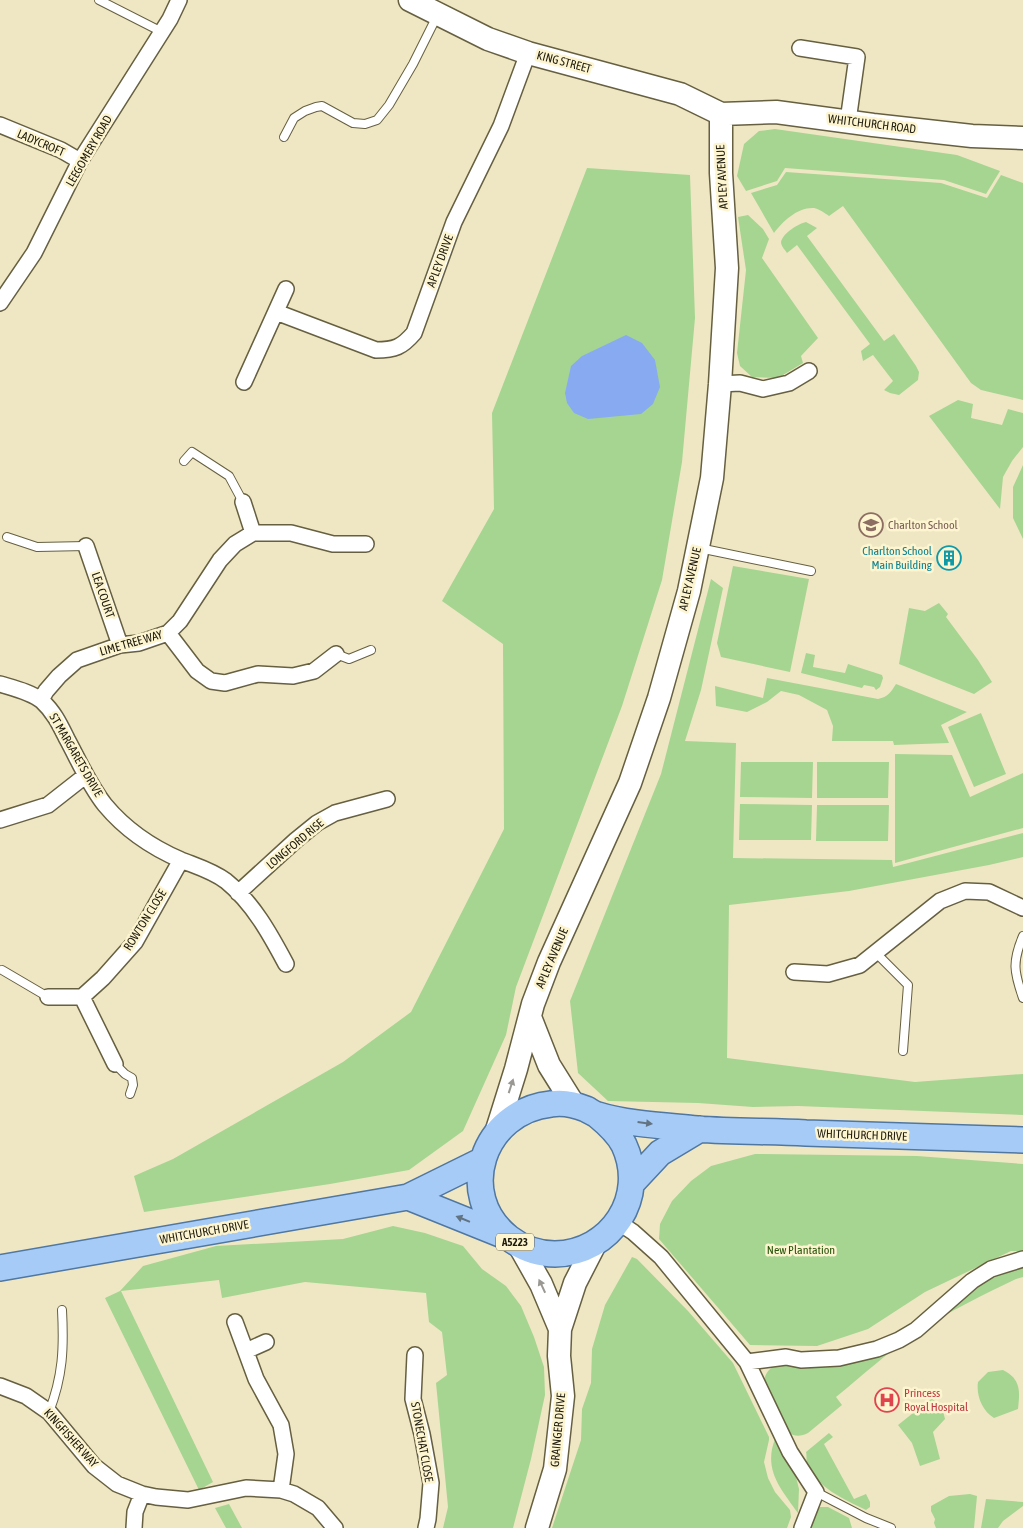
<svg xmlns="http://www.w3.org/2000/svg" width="1023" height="1528" font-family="'Asap Condensed',sans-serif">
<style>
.green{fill:#a6d591}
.water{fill:#88aaf1}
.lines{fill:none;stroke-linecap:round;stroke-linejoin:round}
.lane-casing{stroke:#665f40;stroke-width:10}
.street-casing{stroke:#665f40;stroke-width:18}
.secondary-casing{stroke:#665f40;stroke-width:25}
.primary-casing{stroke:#4f77a2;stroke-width:28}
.lane{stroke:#fff;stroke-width:8}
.street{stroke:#fff;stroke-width:15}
.secondary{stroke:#fff;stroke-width:22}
.primary{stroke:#a6cbf7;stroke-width:25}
.oneway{fill:#9a9893}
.oneway2{fill:#627382}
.labels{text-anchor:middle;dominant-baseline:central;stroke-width:5;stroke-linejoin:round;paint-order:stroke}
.shield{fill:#fdf4d0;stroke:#615c48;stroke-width:1}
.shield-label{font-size:11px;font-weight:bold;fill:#1e1b0e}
.street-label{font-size:12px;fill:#1e1b0e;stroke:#fdf4d0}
.education-label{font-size:12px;fill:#785e54;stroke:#fdf4d0;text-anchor:start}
.culture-label{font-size:12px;fill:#0d838f;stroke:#fdf4d0;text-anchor:end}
.park-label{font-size:12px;fill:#275309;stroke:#fdf4d0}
.health-label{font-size:12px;fill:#be3a42;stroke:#fdf4d0;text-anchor:start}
</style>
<rect width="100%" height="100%" fill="#efe7c3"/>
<path class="green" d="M775,129L957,155L1000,171L986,194L944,180L785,168L777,181L746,191L737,176L744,144L759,131Z
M587,168L690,175L695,318L682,462L662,580L622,706L516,987L506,1035L463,1131L409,1170L330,1184L144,1212L134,1176L173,1159L343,1062L411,1012L504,829L503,644L442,601L494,509L492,413Z
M786,172L941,183L987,198L1001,175L1023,183V400L981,390L971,383L843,206L829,216C825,213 819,209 814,208C798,207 783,221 774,233L751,193L777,185Z
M748,215L763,229L769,239L762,258L818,338L801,356L803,363L778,378L752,377L740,366L737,353L746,270L738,217Z
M806,222L817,228L807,236L884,341L894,334L916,366L919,372L918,380L899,395L890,393L884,390L893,381L873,355L863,361L861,351L870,344L797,245L787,253C785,250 781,246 781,242C783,233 798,224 806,222Z
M958,400L973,404L971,418L1002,425L1008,409L1023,413V447L1012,461L1003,477L1000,509L929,416Z
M1023,465V539L1013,518V487Z
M733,566L809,579L790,672L721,657L717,643Z
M711,579L723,588L701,690L685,741L736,743L733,858L892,860L893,867L1023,833V857L989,865L849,891L729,905L727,1058L915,1082L1023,1074V1115L798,1106L753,1107L698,1103L608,1101L578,1073L570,1001L661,774Z
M939,603L948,614L946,617L978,660L992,682L974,694L899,664L909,608L925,611Z
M806,653L815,655L813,667L845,673L848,664L882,675L883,678L880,687L876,690L874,687L864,685L862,688L801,673Z
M767,678L878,699C888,697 891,692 896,684L967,712L941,725L949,743L894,745L893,741H832L833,726L827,710L799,695L781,691L767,702L747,712L716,706L715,686L763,698Z
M981,713L1006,774L974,787L948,727Z
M895,754L952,755L970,797L1023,773V828L895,863Z
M741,762H813L812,798L740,797Z
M817,762H889L888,798H817Z
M740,804L812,805L811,840H739Z
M817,805H889L888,841H816Z
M755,1154L917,1156L1023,1164V1251H1011L925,1292L868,1329L817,1346L750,1345L659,1239L660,1224L672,1201L691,1181L711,1166Z
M393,1226L425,1233L463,1246L482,1269L506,1286L521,1306L534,1337L544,1367L545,1395L531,1459L513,1528H443L448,1507L436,1383L447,1375L442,1332L429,1322L426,1293L305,1282L222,1298L219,1280L121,1291L213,1482L199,1490L105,1298L120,1291L143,1266L216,1246L343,1239Z
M632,1257L637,1259L688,1311L733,1363L769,1437V1440L764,1462L768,1478L775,1492L790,1510L791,1517L787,1528H552L581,1440L582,1409L591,1383L592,1349L605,1305Z
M1023,1265V1277L1016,1279C983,1295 949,1311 918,1332C889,1351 863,1375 836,1397L842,1405L808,1433C800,1437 794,1437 787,1431L764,1382C765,1372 770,1368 778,1364L863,1358L994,1274Z
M1003,1370C1021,1379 1020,1391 1018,1409L994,1418C982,1411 976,1395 978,1382L988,1372Z
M932,1398L943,1411L945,1419L933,1432L940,1459L920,1466L912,1443L898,1425Z
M829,1433L833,1437L824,1444L854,1499L866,1494L870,1502V1507L866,1510C845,1500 816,1487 807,1464C806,1460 807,1455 806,1452Z
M775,1439L796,1477L799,1489L798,1513C781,1489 763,1470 775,1439Z
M970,1494L977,1496L974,1528H936L934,1523L935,1519L931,1511V1506L949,1496Z
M986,1499L1023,1502V1506L1003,1521L998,1528H981Z
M229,1504L242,1528H226L215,1508Z
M820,1507H828L849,1518L852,1528H809L812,1515Z"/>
<path class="water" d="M626,335L642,343L655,360L660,387L653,404L641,414L588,419L574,413L567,403L565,393L571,366L582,356Z"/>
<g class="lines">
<g class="lane-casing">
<path id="lane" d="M99,0L162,32
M284,137L294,118L305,111L316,107L322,106L353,123L365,124L377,120L389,105L413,64L437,16
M184,461L192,452L229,476L243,502
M7,537L37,547L86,546
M699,548L811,571
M336,654L349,659L371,650
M1023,936C1012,962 1014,972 1023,998
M875,952L908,985L903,1051
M2,970L48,997
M115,1064L125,1074L132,1078L133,1085L130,1094
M49,1412C63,1376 64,1348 62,1310
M816,1492L866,1518L891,1528"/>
</g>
<g class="street-casing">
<path id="street" d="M800,48L857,57L848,121
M0,125L61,150L80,161
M0,303L34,253L80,161L170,19L179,0
M276,312L376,350C395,350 402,347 414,333L454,222L501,126L528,53
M244,382L286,289
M720,384L740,383L763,389L789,383L809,371
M243,502L253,533
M86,546L120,645
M168,633L197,671L211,681L225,683L258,674L293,676L314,671L336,654
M0,684C13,688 31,692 42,701C54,712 60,725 67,739C79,761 89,785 105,805C125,829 153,848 181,860C196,866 213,871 226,881C253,903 270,934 286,964
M41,700L46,691L59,676L77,660L120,645L139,643L168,633L180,621L220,560L235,544L253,533H291L333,544H366
M0,820L48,805L85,776
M238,893L296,840L317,823L335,813L387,799
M794,972L828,974L860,965L940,901L965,891L989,892L1023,908
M48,997H82L115,1064
M82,997L103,978L135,942L181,860
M618,1222L633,1232L661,1257L747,1362L790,1452L816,1492L802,1528
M235,1322L256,1379L281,1425L286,1454L281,1490
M246,1351L266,1342
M415,1355L413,1399L422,1434L431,1483L428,1519L426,1528
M747,1362L786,1357L801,1360L839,1358L877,1349L899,1340L916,1330L972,1281L991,1269L1023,1259
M0,1386L26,1396L49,1412L94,1466L117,1484L142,1494L156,1497L188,1500L246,1488L281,1490L294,1494L318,1508L335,1528
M134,1528L135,1512L142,1494"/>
</g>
<g class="secondary-casing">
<path id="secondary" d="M410,0L488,39L528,53L680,94L721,114
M721,114L776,112L873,125L972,136L1023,138
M530,1017L549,1065L574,1105
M496,1133L516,1069L533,1004L549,962L630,783L659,698L689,591L712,478L720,384L727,268L721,173V114
M519,1245L541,1284L560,1329
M537,1528L555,1469L563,1396L559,1356L560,1329L575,1283L595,1244"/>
</g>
<g class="primary-casing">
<path id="primary" d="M597,1115C608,1124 618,1133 624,1145C648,1197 611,1253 555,1254C539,1254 522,1248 509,1238C454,1195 483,1111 551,1104C562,1102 576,1105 586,1109C590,1111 594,1114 598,1115C626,1124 667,1126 697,1129C733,1132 770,1131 806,1133C878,1135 951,1138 1023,1140
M632,1183L660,1153L700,1129
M408,1197L505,1236
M0,1268L408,1197L483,1160"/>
</g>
<use href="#lane" class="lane"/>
<use href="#street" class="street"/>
<use href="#secondary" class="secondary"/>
<use href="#primary" class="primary"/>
</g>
<defs><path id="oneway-solid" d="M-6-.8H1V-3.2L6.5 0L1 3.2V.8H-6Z" transform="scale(1.25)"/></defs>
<g class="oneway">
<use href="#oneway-solid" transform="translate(511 1086) rotate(-72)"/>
<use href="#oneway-solid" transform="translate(542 1286) rotate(-115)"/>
</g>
<g class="oneway2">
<use href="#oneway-solid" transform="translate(645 1123) rotate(7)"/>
<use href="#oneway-solid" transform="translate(463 1219) rotate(-158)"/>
</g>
<defs>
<g id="school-ring" transform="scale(1.25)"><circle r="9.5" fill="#fdf4d0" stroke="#8d6e63" stroke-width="1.5"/><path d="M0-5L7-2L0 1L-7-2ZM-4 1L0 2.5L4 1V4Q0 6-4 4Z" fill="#8d6e63"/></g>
<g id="building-ring" transform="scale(1.25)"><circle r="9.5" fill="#fdf4d0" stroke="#0f9aa8" stroke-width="1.5"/><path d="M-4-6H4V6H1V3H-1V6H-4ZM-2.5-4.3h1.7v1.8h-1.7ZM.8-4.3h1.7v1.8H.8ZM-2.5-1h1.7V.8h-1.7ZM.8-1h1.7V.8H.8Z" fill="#0f9aa8"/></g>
<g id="hospital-ring" transform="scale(1.25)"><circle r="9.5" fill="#fdf4d0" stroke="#e0444e" stroke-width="1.5"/><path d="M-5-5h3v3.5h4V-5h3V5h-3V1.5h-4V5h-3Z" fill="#e0444e"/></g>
</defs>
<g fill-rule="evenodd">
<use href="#school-ring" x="871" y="525"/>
<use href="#building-ring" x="949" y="558"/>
<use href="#hospital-ring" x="887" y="1400"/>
</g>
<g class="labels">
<rect class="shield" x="496" y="1233.5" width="38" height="17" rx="4"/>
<g class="shield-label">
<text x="515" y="1242">A5223</text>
</g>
<g class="street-label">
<text transform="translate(564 62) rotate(15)">KING STREET</text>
<text transform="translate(872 124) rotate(7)">WHITCHURCH ROAD</text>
<text transform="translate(41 143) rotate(23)">LADYCROFT</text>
<text transform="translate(89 151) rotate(-60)">LEEGOMERY ROAD</text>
<text transform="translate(722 177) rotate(-93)">APLEY AVENUE</text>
<text transform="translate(440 261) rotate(-70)">APLEY DRIVE</text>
<text transform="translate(690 579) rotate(-77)">APLEY AVENUE</text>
<text transform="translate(103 595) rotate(71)">LEA COURT</text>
<text transform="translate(131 643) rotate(-16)">LIME TREE WAY</text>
<text transform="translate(76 755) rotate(60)">ST MARGARETS DRIVE</text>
<text transform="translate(295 844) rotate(-40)">LONGFORD RISE</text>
<text transform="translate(145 920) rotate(-58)">ROWTON CLOSE</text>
<text transform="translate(552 958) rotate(-67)">APLEY AVENUE</text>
<text transform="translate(862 1135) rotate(2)">WHITCHURCH DRIVE</text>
<text transform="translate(204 1232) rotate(-10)">WHITCHURCH DRIVE</text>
<text transform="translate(558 1430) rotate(-85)">GRAINGER DRIVE</text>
<text transform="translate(71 1438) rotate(48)">KINGFISHER WAY</text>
<text transform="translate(422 1442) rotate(80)">STONECHAT CLOSE</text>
</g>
<g class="education-label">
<text x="888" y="525">Charlton School</text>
</g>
<g class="culture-label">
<text x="932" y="551">Charlton School<tspan x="932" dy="14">Main Building</tspan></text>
</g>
<g class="park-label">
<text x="801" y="1250">New Plantation</text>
</g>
<g class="health-label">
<text x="904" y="1393">Princess<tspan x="904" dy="14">Royal Hospital</tspan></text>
</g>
</g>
</svg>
